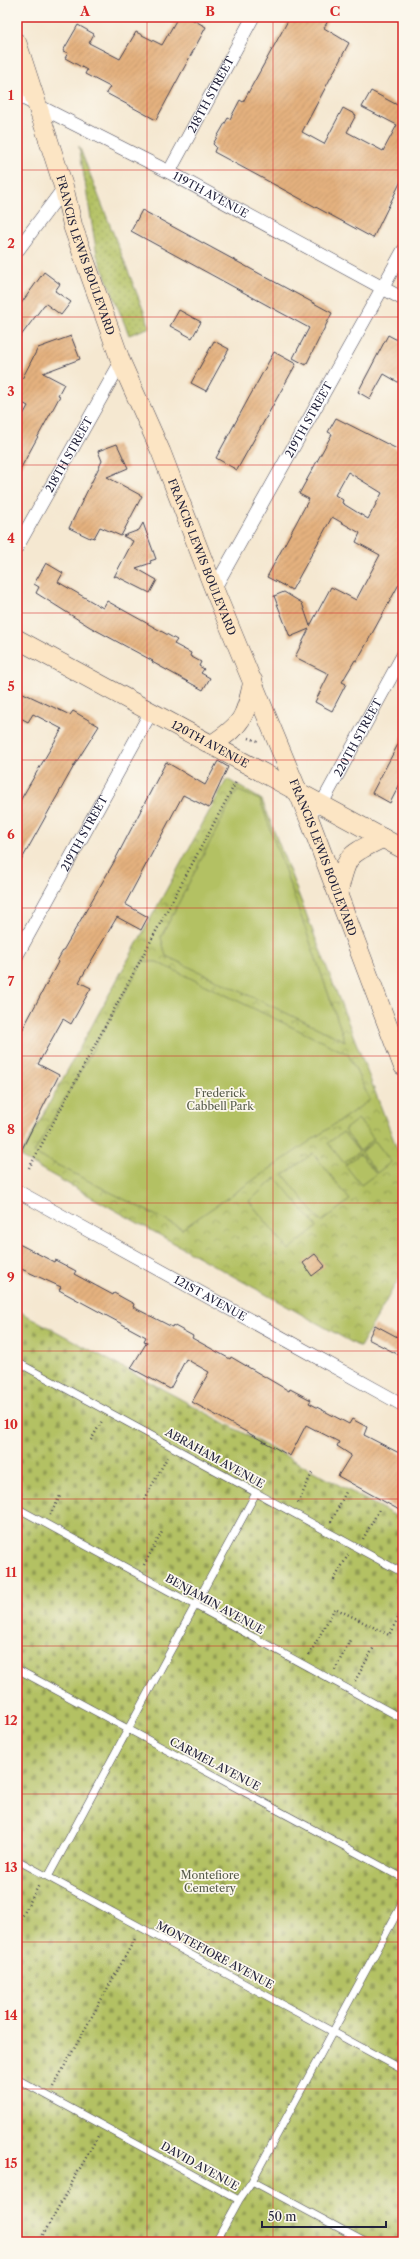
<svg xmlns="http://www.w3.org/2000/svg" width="420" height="2259" font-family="'Libre Caslon Text',serif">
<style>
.grass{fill:url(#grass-dots);stroke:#6a724f}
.cemetery{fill:url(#cemetery-stones);stroke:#6a724f}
.park{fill:url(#park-crowns);stroke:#6a724f}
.pitch{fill:#b3c163;stroke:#6a724f}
.building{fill:url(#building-hatch);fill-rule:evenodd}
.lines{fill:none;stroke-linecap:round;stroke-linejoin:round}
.lane-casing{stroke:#424052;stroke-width:8}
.street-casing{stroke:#424052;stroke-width:14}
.secondary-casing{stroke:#424052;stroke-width:20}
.path{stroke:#424052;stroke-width:2.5;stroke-dasharray:1 3;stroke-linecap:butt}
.lane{stroke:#fff;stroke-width:7}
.street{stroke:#fff;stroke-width:13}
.secondary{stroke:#fce5c4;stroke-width:19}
.grid{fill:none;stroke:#d62828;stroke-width:1;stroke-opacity:0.55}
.labels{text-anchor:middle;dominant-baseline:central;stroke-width:3.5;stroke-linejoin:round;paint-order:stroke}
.street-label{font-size:11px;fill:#22223b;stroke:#fbf7ec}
.park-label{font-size:11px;fill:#555a49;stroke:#fbf7ec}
.neatline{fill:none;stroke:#d62828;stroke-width:1.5}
.grid-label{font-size:13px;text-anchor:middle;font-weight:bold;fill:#d62828}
</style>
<defs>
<pattern id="grass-dots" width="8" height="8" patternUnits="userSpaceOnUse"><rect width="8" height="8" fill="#b3c163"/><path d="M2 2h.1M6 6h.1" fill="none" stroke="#919c53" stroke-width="1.8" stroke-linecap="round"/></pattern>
<pattern id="cemetery-stones" width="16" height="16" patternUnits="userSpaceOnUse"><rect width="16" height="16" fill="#b3c163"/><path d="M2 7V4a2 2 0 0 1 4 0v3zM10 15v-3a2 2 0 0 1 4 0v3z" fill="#919c53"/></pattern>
<pattern id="park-crowns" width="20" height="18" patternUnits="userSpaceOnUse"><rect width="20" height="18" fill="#b3c163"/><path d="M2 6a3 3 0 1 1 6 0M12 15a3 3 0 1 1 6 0" fill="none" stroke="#919c53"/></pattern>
<pattern id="building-hatch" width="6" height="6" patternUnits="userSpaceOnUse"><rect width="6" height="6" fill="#e4b17e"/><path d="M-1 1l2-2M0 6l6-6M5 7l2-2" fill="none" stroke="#c3986e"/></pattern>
</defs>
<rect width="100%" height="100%" fill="#fbf7ec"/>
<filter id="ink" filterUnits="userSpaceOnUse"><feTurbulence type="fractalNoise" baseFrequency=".025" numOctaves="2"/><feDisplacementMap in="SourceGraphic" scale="8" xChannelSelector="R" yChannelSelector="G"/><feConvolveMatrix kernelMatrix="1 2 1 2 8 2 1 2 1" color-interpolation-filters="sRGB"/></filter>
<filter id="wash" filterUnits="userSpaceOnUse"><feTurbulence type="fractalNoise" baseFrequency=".012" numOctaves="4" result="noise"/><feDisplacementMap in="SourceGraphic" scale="16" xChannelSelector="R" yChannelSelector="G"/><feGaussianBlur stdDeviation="0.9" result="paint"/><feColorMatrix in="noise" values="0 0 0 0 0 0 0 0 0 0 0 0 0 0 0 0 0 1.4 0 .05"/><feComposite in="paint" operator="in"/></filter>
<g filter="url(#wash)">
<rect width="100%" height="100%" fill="#f5e8d1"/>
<path class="grass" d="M79,146L150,327L129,335L97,255Z"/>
<path class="cemetery" d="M17,1310L403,1520V2242H17Z"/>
<path class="park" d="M227,779L262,800L403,1164V1271L360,1347L20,1157Z"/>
<path class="pitch" d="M237,790L260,800L345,1041L166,956L161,937Z
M143,961L157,962L348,1054L370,1100L182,1229L34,1153Z
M358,1119L374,1139L360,1151L344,1130Z
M343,1132L359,1152L344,1163L328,1143Z
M375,1141L391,1162L377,1173L361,1152Z
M313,1153L350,1200L321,1222L284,1175Z
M360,1154L376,1174L361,1185L345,1165Z
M276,1178L317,1227L289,1250L249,1201Z"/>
<g id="blocks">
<path class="building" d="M178,17H188L206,27L156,120L106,93L110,87L85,74L87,70L65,58L68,53L63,51L78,25L94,34L89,43L120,59L136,32L162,45Z
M290,17H330L324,28L349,43L302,132L324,144L343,108L356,115L347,132L383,151L397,125L362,107L371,91L403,108V177L373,238L214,152L216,147L213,144L228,118L230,119L240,100L243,102Z
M142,210L332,313L306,365L293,358L309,328L131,231Z
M44,272L60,284L55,291L71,302L61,315L46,304L44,305L17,341V309Z
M179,310L201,322L192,338L170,326Z
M388,335L403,343V385L384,374L370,399L358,392Z
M71,336L80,359L43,373L64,384L58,395L60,396L17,475V426L28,406L17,400V376L22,379L38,348Z
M214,341L229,349L206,391L191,383Z
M274,352L296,364L237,470L216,458Z
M336,418L403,452V577L357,661L355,660L342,682L346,684L332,711L315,702L329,674L295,657L309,629L290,637L274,596L284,592L302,603L310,626L331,587L356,600L380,555L356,542L360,533L332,517L292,590L267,577L309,499L299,494L332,434L328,432ZM348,472L382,493L368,519L342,503L343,500L335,495Z
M117,444L128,468L107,477L142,496L121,536L100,527L94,538L91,537L90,538L69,528L102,461L98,451Z
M143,523L156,559L150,561L151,563L136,568L157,580L150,593L116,576L114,577L133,541L123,536L139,530Z
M46,563L63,573L58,582L103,608L107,601L177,640L174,644L191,653L190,656L201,662L199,666L204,669L201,673L210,678L203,690L152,662L153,661L90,627L36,593L39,587L34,584Z
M21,692L70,715L73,711L99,726L75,764L17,868V806L62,729L33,714L28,722L17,716V701Z
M403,735V778L390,803L372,793Z
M218,761L228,767L209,808L183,795L125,904L148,917L141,930L117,917L79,982L91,988L71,1024L63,1019L38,1064L59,1075L17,1159V1040L58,962L57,961L114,862L166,762L205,785Z
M17,1243L54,1262L55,1260L76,1271L74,1274L113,1295L114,1293L134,1304L133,1307L172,1327L173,1325L193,1336L192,1338L230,1359L231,1357L289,1391L290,1389L311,1400L309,1403L349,1424L352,1419L367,1427L364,1435L403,1455V1512L338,1476L351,1455L337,1446L339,1442L306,1425L290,1456L192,1402L209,1372L186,1359L170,1389L131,1368L147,1342L144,1341L146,1337L59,1290L61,1287L17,1267Z
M315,1254L325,1266L312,1276L303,1263Z
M375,1325L403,1340V1357L368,1339Z"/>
</g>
</g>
<g filter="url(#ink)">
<use href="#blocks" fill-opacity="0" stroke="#424052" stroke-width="1"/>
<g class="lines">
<g class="lane-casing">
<path id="lane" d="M17,1362L403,1573
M17,1508L403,1719
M17,1669L403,1878
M17,1860L403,2070
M48,1877L256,1493
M17,2079L239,2200L252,2181L365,2242
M252,2181L403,1902
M216,2242L239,2200"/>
</g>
<g class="street-casing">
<g id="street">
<path id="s1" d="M17,95L169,172L403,299"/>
<path id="s2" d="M169,172L253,17"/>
<path d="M17,251L64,188"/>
<path id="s3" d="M17,547L121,362"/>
<path id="s4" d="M214,589L403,251"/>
<path id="s5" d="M315,809L321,805L403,655"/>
<path id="s6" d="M17,955L151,712"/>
<path id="s7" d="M17,1191L403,1405"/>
</g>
</g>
<g class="secondary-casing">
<g id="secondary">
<path id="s8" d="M17,43L64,188L73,227L121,362L161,452L216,594L310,821L403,1066"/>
<path id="s9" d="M17,639L403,849"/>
<path d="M211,745C243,724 245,718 253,681"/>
<path d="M338,893C348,853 346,857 383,838"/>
</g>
</g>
<path class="path" d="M249,738L258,741
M29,1168L236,782
M91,1440L102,1421
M144,1500L168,1456
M298,1503L312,1473
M50,1515L60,1496
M331,1522L346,1492
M363,1539L379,1510
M144,1565L163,1530
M334,1580L348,1555
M309,1655L335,1608L389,1635L403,1609
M335,1670L350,1640
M355,1681L374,1647
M17,1926L39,1885
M53,2087L136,1937
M39,2242L98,2136"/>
<use href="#lane" class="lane"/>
<use href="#street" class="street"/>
<use href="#secondary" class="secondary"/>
</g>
</g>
<path class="grid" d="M147,17V2242M273,17V2242M17,170H403M17,317H403M17,465H403M17,613H403M17,760H403M17,908H403M17,1056H403M17,1203H403M17,1351H403M17,1499H403M17,1646H403M17,1794H403M17,1942H403M17,2089H403"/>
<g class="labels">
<g class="street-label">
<text stroke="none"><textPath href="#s2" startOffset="88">218TH STREET</textPath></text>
<text stroke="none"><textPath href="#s1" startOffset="218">119TH AVENUE</textPath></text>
<text stroke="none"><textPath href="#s8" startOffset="223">FRANCIS LEWIS BOULEVARD</textPath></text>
<text stroke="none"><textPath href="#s4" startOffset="194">219TH STREET</textPath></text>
<text stroke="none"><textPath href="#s3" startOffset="106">218TH STREET</textPath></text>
<text stroke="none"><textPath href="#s8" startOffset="547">FRANCIS LEWIS BOULEVARD</textPath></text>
<text stroke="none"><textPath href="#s5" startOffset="84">220TH STREET</textPath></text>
<text stroke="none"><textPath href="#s9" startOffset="220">120TH AVENUE</textPath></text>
<text stroke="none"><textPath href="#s6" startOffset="139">219TH STREET</textPath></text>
<text stroke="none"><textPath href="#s8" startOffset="871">FRANCIS LEWIS BOULEVARD</textPath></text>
<text stroke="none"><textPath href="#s7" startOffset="221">121ST AVENUE</textPath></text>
<text transform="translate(215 1458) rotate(29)">ABRAHAM AVENUE</text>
<text transform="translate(215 1604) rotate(29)">BENJAMIN AVENUE</text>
<text transform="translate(215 1764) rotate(28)">CARMEL AVENUE</text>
<text transform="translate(215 1955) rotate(28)">MONTEFIORE AVENUE</text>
<text transform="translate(200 2166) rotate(29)">DAVID AVENUE</text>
</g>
<g class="park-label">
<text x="220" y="1093">Frederick<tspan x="220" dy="13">Cabbell Park</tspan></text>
<text x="210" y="1875">Montefiore<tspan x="210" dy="13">Cemetery</tspan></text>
</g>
</g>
<rect width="420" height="2259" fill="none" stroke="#fbf7ec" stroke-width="44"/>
<path d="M262 2221v6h124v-6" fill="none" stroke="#22223b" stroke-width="2"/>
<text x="268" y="2221" font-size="12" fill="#22223b" stroke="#fbf7ec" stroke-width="3" paint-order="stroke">50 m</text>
<rect x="22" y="22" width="376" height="2215" class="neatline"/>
<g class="grid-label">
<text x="85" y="16">A</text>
<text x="210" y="16">B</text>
<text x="335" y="16">C</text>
<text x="11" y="100">1</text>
<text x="11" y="248">2</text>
<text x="11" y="396">3</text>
<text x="11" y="543">4</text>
<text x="11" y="691">5</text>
<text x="11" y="839">6</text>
<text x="11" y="986">7</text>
<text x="11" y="1134">8</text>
<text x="11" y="1282">9</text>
<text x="11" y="1429">10</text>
<text x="11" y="1577">11</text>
<text x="11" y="1725">12</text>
<text x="11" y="1872">13</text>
<text x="11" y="2020">14</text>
<text x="11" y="2168">15</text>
</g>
</svg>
